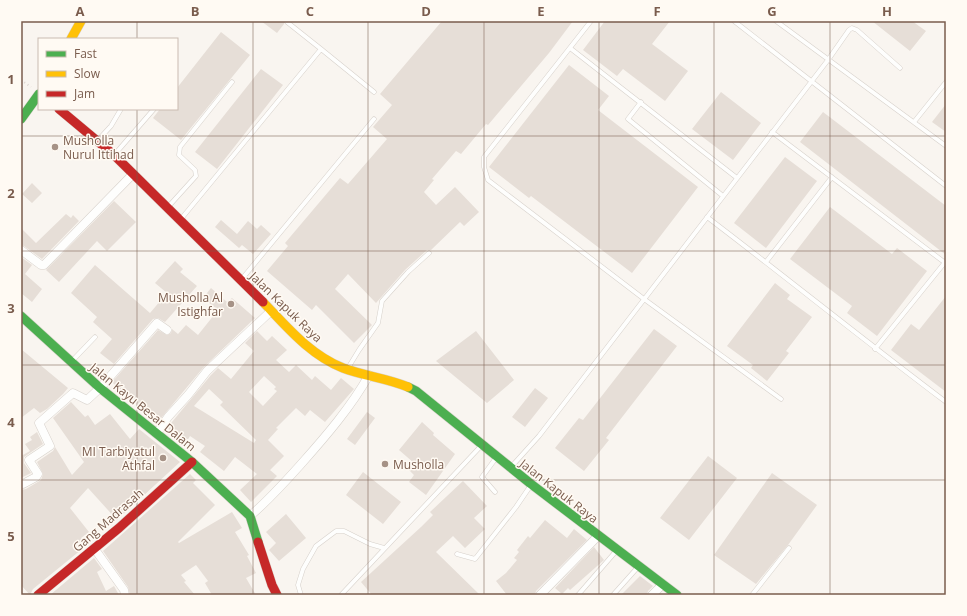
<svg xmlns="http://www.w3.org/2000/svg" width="967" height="616" font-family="'Open Sans',sans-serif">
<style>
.building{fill:#e6ded7;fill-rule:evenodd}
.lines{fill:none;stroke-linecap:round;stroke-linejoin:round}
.lane-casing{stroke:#d7d1cb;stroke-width:5}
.street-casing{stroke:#d7d1cb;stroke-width:9}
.fast-casing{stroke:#d9d2cb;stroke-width:10}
.slow-casing{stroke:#d9d2cb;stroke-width:10}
.jam-casing{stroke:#d9d2cb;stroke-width:10}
.path{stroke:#dcd5d0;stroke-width:2;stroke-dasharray:1 3;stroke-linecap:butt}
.lane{stroke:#fefefd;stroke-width:4}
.street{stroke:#fefefd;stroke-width:8}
.fast{stroke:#4caf50;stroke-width:9}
.slow{stroke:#ffc107;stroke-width:9}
.jam{stroke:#c62828;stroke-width:9}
.grid{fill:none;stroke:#7a5c4d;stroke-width:1;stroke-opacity:0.55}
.poi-dot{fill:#a69286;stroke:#fffaf3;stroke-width:1.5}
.labels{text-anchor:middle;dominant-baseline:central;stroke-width:3;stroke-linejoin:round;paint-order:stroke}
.poi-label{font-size:12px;fill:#7a5c4d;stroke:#fffaf3;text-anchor:start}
.street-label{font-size:12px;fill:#7a5c4d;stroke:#fffaf3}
.neatline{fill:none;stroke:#7a5c4d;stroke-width:1.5}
.grid-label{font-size:13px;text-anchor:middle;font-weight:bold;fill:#7a5c4d}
</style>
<rect width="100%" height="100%" fill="#f9f5f0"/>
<path class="building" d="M261,21H284V24L277,33Z
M442,21H573L549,53L488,125L486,124L461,154L456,151L432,179L434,180L424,192L436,205L455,187L479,212L464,226L460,222L431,250H427L405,270L376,303L348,274L335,289L372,325L354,343L316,305L312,310L267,271L288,246L285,243L340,178L348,184L387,139L373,127L392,105L380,94Z
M605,21H670L652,44L688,71L665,101L623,69L617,76L583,50Z
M872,21H912L926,31L910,51Z
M221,32L250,55L181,140L153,118L160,109H177V88Z
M569,65L609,96L598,110L698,187L632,273L531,196L529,198L489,167Z
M261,69L283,85L217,169L195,152Z
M721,92L761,123L733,160L692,129Z
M946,104V132L932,122Z
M823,112L946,206V255L800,142Z
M785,157L817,181L766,248L734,223Z
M32,183L42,193L32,203L22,194Z
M114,201L136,222L107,251L97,241L59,282L46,270Z
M830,207L892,254L897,248L927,271L877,336L847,313L852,306L790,259Z
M66,214L71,218L73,215L79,221L42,259L24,246L21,245V228L36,243Z
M221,220L237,234L248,221L257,229L261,225L271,234L253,254L242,245L239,248L215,227Z
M21,257L32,265L25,274L42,289L32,302L21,293Z
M175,261L183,269L180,272L197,286L165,322L158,318L153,319L114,364L100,353L112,339L93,322L97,317L71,293L95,265L150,313L167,293L155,283Z
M775,283L790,295L787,299L812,317L786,351L789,353L767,381L751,368L753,365L727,346Z
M211,288L227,302L232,298L255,318L203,368L157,423L150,418L153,416L128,395L127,397L112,382L158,330L167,335L171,333L172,329L178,334L186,325L198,335L218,310L203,298Z
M946,296V392L891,350L911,324L919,330Z
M654,329L677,346L606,438L609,440L584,471L555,448L579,418L583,420Z
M257,331L267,341L272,336L287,350L276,360L289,372L296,365L312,380L315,376L331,390L341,378L354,389L325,422L310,410L305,416L296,408L276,428L278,429L268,440L284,456L270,470L277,476L251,502L240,490L257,474L235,457L224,471L200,452L205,446L190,436L187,441L167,428L211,375L218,368L231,379L254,351L245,343ZM264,376L276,387L274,389L277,391L263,406L249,392ZM209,389L223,402L220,405L256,440L254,443L194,406Z
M476,331L514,380L487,403L436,361Z
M21,349L68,388L63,394L47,409L40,413L34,408L21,418Z
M535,388L548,398L525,427L512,417Z
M71,402L85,417L88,415L95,425L110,414L130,439L139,429L180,462L117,520L88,488L70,508L89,532L81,538L87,545L33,589L30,595L21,585V490L26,489L41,480L43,474L37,462L53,451L55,447L72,475L84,462L53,418Z
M367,412L375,418L355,445L347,439Z
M422,422L434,433L433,435L455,454L426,495L409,482L414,475L409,470L414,463L399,450Z
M37,432L43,444L24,457V463L31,473L21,478V456L30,451L25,444L32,440L30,437Z
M708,456L737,478L689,540L660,518Z
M363,472L401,502L383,524L346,495Z
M772,473L817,505L788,545L756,584L714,555Z
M190,474L196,480L193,483L215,505L178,542L179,543L232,512L242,528L235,532L249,555L247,556L256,573L246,578L256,595H212L205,583L208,581L196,565L181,575L186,581L184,582L195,595H130L128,587L103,551Z
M463,481L487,506L474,518L485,529L465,548L453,536L436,552L480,595H372L361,582L421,527L433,515L430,512Z
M286,514L306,538L279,561L269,550L276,543L266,532Z
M545,520L567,538L574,529L587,540L536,591L535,595H507L496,581L506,573L517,560L514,558L519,552L517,550L528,536L530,538Z
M594,547L604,560L570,590L568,588L562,594L555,588Z
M94,558L102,569L97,572L106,591L114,586L119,595H50Z
M640,576L653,586L648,591L647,595H621Z"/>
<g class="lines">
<g class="lane-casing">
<path id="lane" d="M591,21L484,157V167L488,180L644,299L781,399
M734,21L946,186
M776,21L946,146
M570,48L737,178
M321,49L374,92
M641,102L628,119L723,196
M914,122L946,82
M772,132L944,262
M99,139L111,126L121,109
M115,154L154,109
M168,207L196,176L195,170L179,155L180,147L232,82
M707,217C787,278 865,341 946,402
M181,219L321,49L287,22
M766,262L832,177
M241,280L374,119
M875,349L946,261
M72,361L95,337
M348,368L359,350L378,323L382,301L408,272L429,253
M512,466L539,436L828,60L849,30L852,28L857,30L900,68
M495,492L482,477L496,458
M457,554L475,559L516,507L531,485
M301,595L298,585L303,569L316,546L336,531H344L370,544L384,548
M341,595L481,446
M578,595L617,550
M613,595L638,567
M752,595L789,548"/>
</g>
<g class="street-casing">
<path id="street" d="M21,250L41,265H44L133,174
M157,433L168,417L188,395L207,371L271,311
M21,484H23L36,477L38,474L29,460L50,446L39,423L73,393L87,400L100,388L157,323L167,330
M250,516C269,500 285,482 302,463C326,436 351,407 369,375
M94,548L124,590L125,595
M540,595L598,536
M652,595L663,584"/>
</g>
<g class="fast-casing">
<path id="fast" d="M21,119L39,94
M21,316L100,388L192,462L250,516L258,542
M408,387L416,391L531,484L677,595"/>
</g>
<g class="slow-casing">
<path id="slow" d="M71,39L81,21
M263,302C287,327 310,355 343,368C364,376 387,378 408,387"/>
</g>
<g class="jam-casing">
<path id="jam" d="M59,109L114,155L263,302
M258,542L272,585L277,595
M38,595L119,528L192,462"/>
</g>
<path class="path" d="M21,80L31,87"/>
<use href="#lane" class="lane"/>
<use href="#street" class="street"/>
<use href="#fast" class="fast"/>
<use href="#slow" class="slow"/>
<use href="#jam" class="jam"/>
</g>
<path class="grid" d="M137,21V39M253,21V595M368,21V595M484,21V595M599,21V595M714,21V595M830,21V595M137,109V595M21,136H946M21,251H946M21,365H946M21,480H946"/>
<g class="poi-dot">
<circle cx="55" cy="147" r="4"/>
<circle cx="231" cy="304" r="4"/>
<circle cx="163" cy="458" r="4"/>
<circle cx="385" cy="464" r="4"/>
</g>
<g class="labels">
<g class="poi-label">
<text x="63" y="140">Musholla<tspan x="63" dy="14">Nurul Ittihad</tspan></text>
<text x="223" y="297" text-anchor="end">Musholla Al<tspan x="223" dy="14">Istighfar</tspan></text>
<text x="155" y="451" text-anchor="end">MI Tarbiyatul<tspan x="155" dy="14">Athfal</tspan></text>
<text x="393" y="464">Musholla</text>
</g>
<g class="street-label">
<text transform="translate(286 307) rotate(44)">Jalan Kapuk Raya</text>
<text transform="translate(143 407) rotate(39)">Jalan Kayu Besar Dalam</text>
<text transform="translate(559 491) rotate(38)">Jalan Kapuk Raya</text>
<text transform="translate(108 520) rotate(-41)">Gang Madrasah</text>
</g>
</g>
<rect width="967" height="616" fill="none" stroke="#fffaf3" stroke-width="44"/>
<rect x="38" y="38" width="140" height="72" fill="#fffaf3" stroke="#cabbb1"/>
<rect x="46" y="51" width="20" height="6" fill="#4caf50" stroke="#cabbb1"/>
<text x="74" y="58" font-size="12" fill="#7a5c4d">Fast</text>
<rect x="46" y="71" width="20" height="6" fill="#ffc107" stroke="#cabbb1"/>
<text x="74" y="78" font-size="12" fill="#7a5c4d">Slow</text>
<rect x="46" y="91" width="20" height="6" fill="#c62828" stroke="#cabbb1"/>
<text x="74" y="98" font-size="12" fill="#7a5c4d">Jam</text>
<rect x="22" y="22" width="923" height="572" class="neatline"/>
<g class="grid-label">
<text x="80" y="16">A</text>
<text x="195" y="16">B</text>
<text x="310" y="16">C</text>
<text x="426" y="16">D</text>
<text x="541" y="16">E</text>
<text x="657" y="16">F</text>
<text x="772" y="16">G</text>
<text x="887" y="16">H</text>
<text x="11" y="84">1</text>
<text x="11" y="198">2</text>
<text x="11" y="313">3</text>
<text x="11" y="427">4</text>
<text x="11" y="541">5</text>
</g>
</svg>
